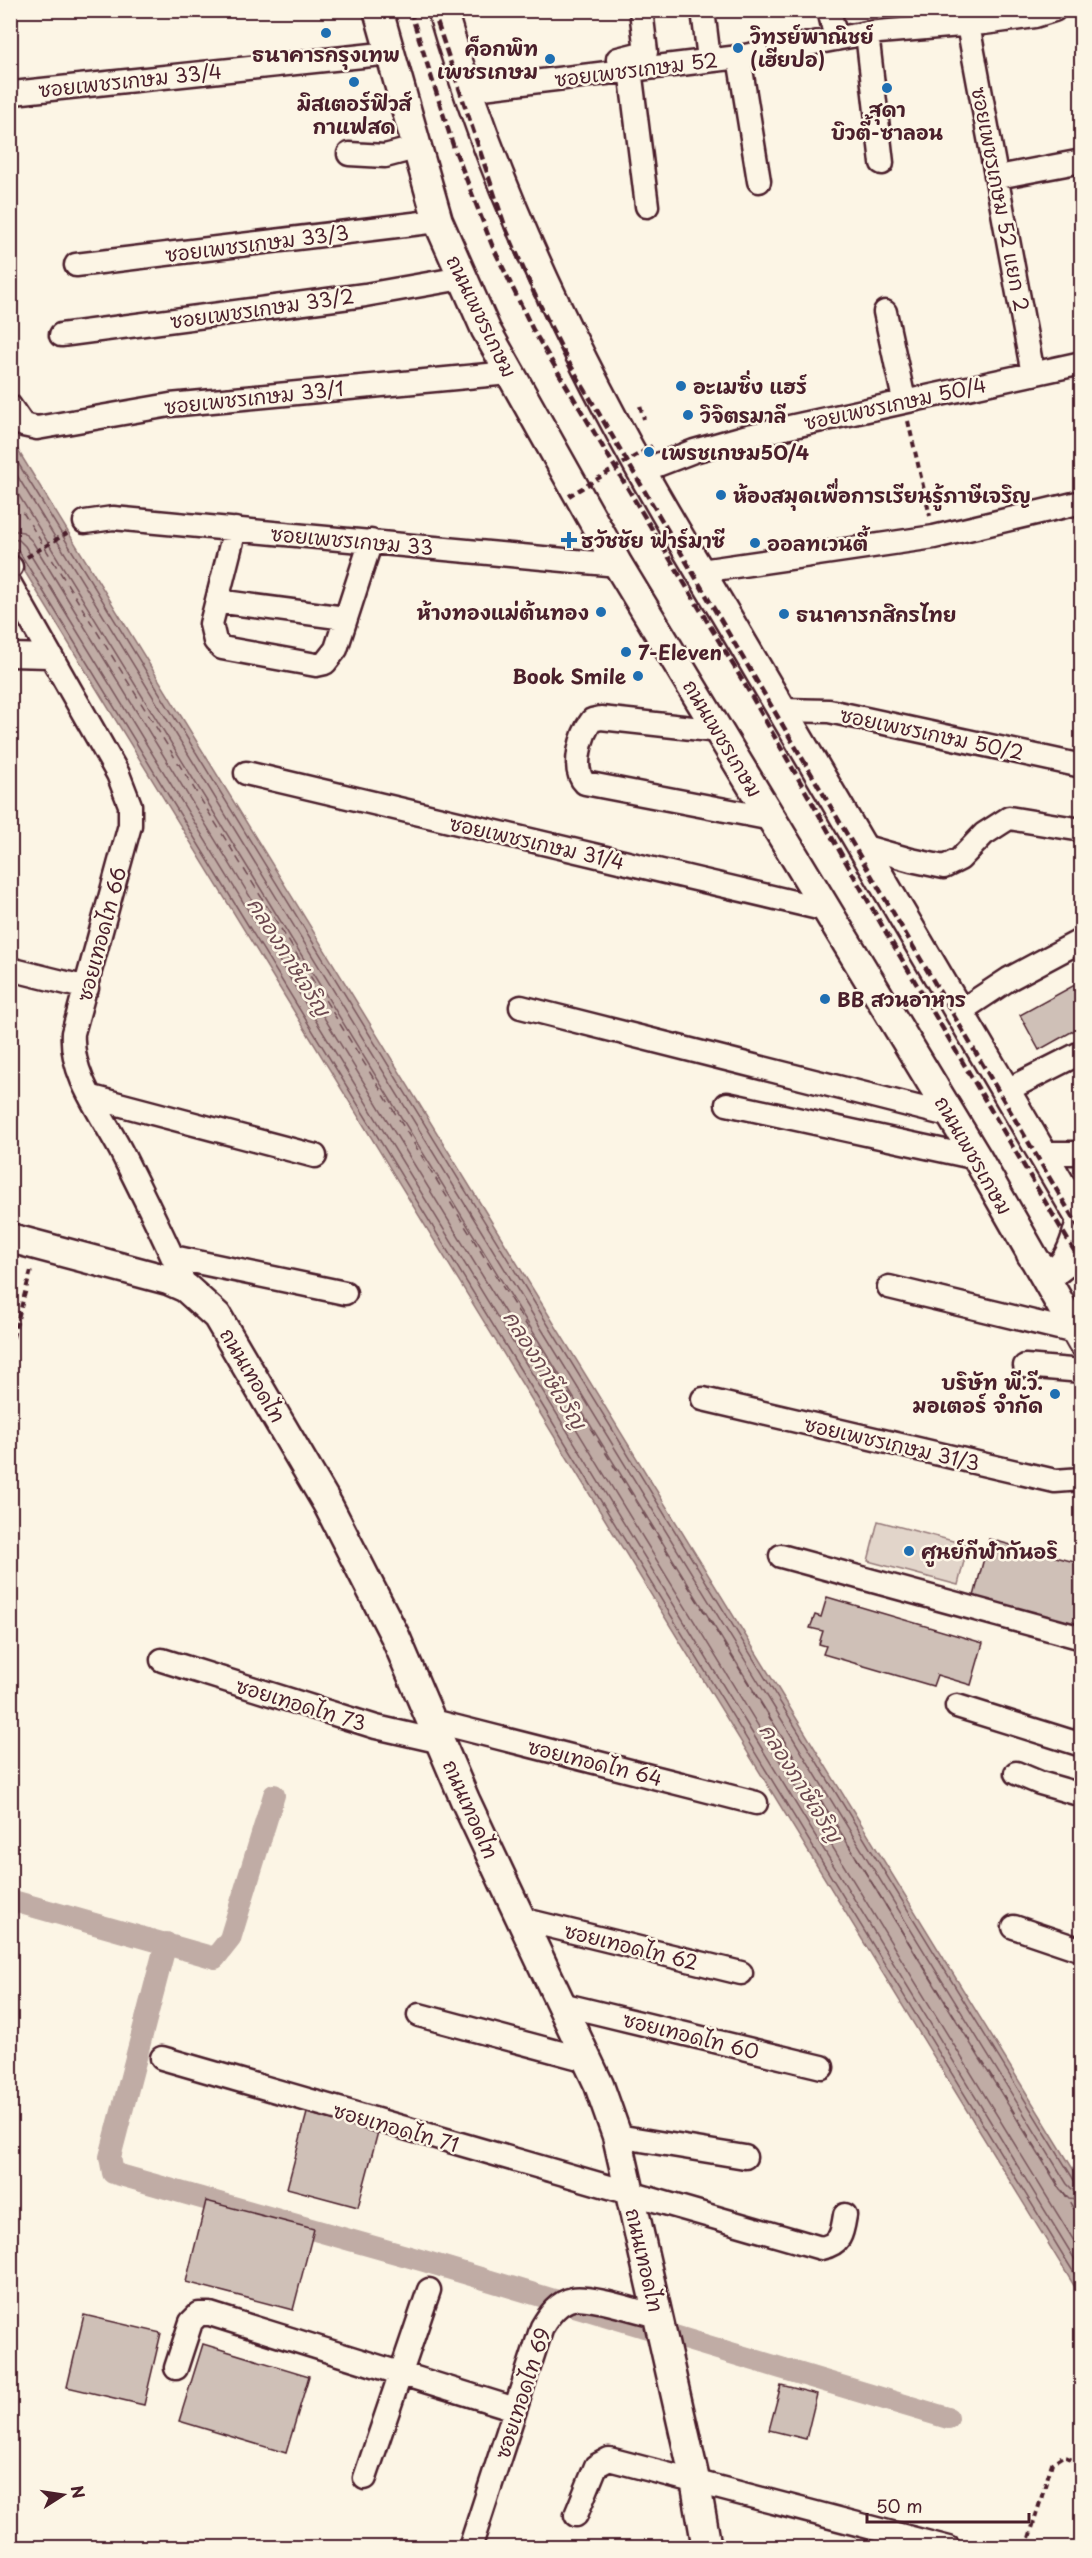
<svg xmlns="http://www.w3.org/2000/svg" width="1092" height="2558" font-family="'Playpen Sans','Playpen Sans Thai',sans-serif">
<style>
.green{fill:#e2d5ca;stroke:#967a7a;stroke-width:1.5}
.water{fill:#c0aca5;stroke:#917474;stroke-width:1.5}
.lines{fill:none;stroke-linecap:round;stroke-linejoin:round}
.shore{stroke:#79575c;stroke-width:1.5}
.canal{stroke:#c0aca5;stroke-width:22}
.ferry{stroke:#6d4950;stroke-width:1.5;stroke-dasharray:8 6;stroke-linecap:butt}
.building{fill:#cfc0b7;stroke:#4a1f2b;stroke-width:1.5}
.minor-casing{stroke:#4a1f2b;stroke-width:27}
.major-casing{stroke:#4a1f2b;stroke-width:33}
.path{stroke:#4a1f2b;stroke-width:4;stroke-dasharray:6 4.5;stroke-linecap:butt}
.minor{stroke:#fcf5e5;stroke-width:22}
.major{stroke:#fcf5e5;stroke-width:28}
.rail{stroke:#4a1f2b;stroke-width:4.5;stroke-dasharray:9 4.5;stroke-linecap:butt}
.path-bridge{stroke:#4a1f2b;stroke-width:4;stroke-dasharray:6 4.5;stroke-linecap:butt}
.poi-dot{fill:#1f6fb2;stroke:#fcf5e5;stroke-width:2}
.labels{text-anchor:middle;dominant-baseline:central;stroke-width:5;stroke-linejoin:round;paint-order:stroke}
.poi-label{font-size:20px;font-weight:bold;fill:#4a1f2b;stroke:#fcf5e5;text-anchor:start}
.street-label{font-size:20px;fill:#4a1f2b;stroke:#fcf5e5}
.water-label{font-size:21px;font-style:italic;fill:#6d4950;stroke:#fcf5e5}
</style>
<rect width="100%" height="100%" fill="#fcf5e5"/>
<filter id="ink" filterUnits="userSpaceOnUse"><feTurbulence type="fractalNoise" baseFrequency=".0167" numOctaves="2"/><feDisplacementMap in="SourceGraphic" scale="12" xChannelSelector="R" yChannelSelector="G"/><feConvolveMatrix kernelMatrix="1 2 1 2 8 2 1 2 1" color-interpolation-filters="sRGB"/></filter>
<g filter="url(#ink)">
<path class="green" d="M878,1521L968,1545L958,1585L868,1561Z"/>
<path class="water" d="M11,439L1081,2182V2297L11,549Z"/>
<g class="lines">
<path class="shore" d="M10,450L1074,2180L1082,2184
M10,464L1067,2184L1073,2190L1082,2191
M10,481L1060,2189L1069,2198L1082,2200
M10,530L23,532L32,541L1082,2254
M10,539L19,540L25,546L1082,2271
M10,547L18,550L1082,2286"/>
<path class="canal" d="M10,1900L215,1958L230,1939L274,1795
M166,1943L110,2157L113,2173L424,2261L948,2418"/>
<path class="ferry" d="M10,506L24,514L1082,2222"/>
</g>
<path class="building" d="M1082,981V1026L1039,1050L1020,1015Z
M989,1539L1082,1564V1634L972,1604Z
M827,1597L983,1643L971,1685L937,1675L933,1686L823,1654L826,1646L819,1644L823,1631L810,1628L815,1615L821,1617Z
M1082,1700V1739L1072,1736Z
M307,2113L378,2132L358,2207L287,2188Z
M206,2201L314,2229L293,2310L186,2282Z
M84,2315L161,2333L144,2405L67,2387Z
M203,2344L309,2376L286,2453L179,2421Z
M781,2385L817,2394L806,2439L769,2430Z"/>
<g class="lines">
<g class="minor-casing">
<path id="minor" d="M703,10L709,59
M829,10L836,39
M968,25L1033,374
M867,33L882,163
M739,57L759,181
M618,59L646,52L641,10
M630,69L647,206
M466,90L739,57L867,33L984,23L1035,16L1054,10
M13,93L391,53
M349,154L385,156L415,148
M998,177L1082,161
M76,265L438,221
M885,312L904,400
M61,335L365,295L462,278
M10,406L23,425L37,428L170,405L509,373
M642,471L694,451L744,437L1082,363
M85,522L113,518L618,565
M235,529L211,624L215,641L222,648L316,665L325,663L336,649L371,541
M10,567H11
M701,571L934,537L1082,502
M10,584L118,774L130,805V825L73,1033C70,1077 104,1117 123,1155C145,1199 167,1242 186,1288
M217,601L345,618
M10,655L50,656
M781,710L829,711L1082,766
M719,731L601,718L592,720C581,734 571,770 585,783L772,819
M246,773L827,910
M862,846L911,860L944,867L960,859L984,834L1009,818L1082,830
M10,969L87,988
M521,1007L952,1116
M959,1012L1009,979L1082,940
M1007,1090L1082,1052
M92,1097L315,1156
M727,1104L977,1158
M1043,1153H1082
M173,1257L345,1293
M889,1287L1075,1332
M1025,1366L1082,1371
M703,1399L1055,1481L1082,1479
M781,1556L1082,1638
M162,1660L376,1727L442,1742
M957,1706L1082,1745
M433,1721L756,1803
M1016,1773L1040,1783L1082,1795
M521,1919L741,1973
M1014,1927L1082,1950
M561,2004L822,2067
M419,2015L587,2060
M162,2058L821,2248C841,2244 842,2234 845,2215
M617,2136L745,2157
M176,2368L191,2322L199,2314H210L515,2409
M365,2478L429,2290
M576,2515L596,2466L609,2459L949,2548
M470,2548L542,2327C549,2315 558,2302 573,2299C588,2295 640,2312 658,2316"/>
</g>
<g class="major-casing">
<path id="major" d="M378,10L438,221L486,330L618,565L977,1158L1082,1342
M442,10C489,172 560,325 642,472C674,530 710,587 743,644C855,837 970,1028 1082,1221
M10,1238L168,1280L186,1288L217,1316L328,1505L395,1636L465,1800L599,2085L617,2136L695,2480L707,2548
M1031,1254C1059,1298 1075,1245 1081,1220"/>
</g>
<path class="path" d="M640,406L644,419
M908,421L930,516
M27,557L67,533
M10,1348L32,1267
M1026,2548L1052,2463L1063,2456L1082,2464"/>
<use href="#minor" class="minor"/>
<use href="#major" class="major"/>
<path class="rail" d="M410,10L453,145L492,245L533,330L744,683L884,929L1082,1264
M433,10L506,229L534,293L568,361L1082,1233"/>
<path class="path-bridge" d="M569,496L652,446"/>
</g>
</g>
<g class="poi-dot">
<circle cx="326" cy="33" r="6"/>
<circle cx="738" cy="48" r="6"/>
<circle cx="550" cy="59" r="6"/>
<circle cx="354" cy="82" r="6"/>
<circle cx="887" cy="88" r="6"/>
<circle cx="681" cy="386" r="6"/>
<circle cx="688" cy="415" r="6"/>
<circle cx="649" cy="452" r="6"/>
<circle cx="721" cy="495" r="6"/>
<path d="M566 531h6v6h6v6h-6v6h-6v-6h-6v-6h6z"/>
<circle cx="755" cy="543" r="6"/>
<circle cx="601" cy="612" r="6"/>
<circle cx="784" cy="614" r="6"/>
<circle cx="626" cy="652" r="6"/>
<circle cx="638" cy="676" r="6"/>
<circle cx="825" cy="999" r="6"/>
<circle cx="1055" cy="1394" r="6"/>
<circle cx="909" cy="1551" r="6"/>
</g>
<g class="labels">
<g class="poi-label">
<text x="750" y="36">วิทูรย์พาณิชย์<tspan x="750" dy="23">(เฮียปอ)</tspan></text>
<text x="538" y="48" text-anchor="end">ค็อกพิท<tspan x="538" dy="23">เพชรเกษม</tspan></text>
<text x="326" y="54" text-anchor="middle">ธนาคารกรุงเทพ</text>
<text x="354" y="103" text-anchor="middle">มิสเตอร์ฟิวส์<tspan x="354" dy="23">กาแฟสด</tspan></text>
<text x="887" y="109" text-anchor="middle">สุดา<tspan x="887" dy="23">บิวตี้-ซาลอน</tspan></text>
<text x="693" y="386">อะเมซิ่ง แฮร์</text>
<text x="700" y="415">วิจิตรมาลี</text>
<text x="661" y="452">เพรชเกษม50/4</text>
<text x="733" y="495">ห้องสมุดเพื่อการเรียนรู้ภาษีเจริญ</text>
<text x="581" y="540">ธวัชชัย ฟาร์มาซี</text>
<text x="767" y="543">ออลทเวนตี้</text>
<text x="589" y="612" text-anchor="end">ห้างทองแม่ต้นทอง</text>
<text x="796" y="614">ธนาคารกสิกรไทย</text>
<text x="638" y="652">7-Eleven</text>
<text x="626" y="676" text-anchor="end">Book Smile</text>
<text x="837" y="999">BB สวนอาหาร</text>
<text x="1043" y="1382" text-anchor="end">บริษัท พี.วี.<tspan x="1043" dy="23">มอเตอร์ จำกัด</tspan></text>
<text x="921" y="1551">ศูนย์กีฬากันอริ</text>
</g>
<g class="street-label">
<text transform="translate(636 69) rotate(-7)">ซอยเพชรเกษม 52</text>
<text transform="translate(130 80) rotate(-6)">ซอยเพชรเกษม 33/4</text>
<text transform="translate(1001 199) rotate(79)">ซอยเพชรเกษม 52 แยก 2</text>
<text transform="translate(257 243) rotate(-7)">ซอยเพชรเกษม 33/3</text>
<text transform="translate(262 308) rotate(-8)">ซอยเพชรเกษม 33/2</text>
<text transform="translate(482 316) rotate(64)">ถนนเพชรเกษม</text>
<text transform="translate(254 397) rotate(-6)">ซอยเพชรเกษม 33/1</text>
<text transform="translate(895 403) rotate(-12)">ซอยเพชรเกษม 50/4</text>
<text transform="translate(352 540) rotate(5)">ซอยเพชรเกษม 33</text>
<text transform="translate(932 733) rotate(12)">ซอยเพชรเกษม 50/2</text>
<text transform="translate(723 738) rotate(59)">ถนนเพชรเกษม</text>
<text transform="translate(537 842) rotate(13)">ซอยเพชรเกษม 31/4</text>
<text transform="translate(101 934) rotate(-75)">ซอยเทอดไท 66</text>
<text transform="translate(974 1155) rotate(60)">ถนนเพชรเกษม</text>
<text transform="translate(253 1375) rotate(59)">ถนนเทอดไท</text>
<text transform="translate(892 1443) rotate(13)">ซอยเพชรเกษม 31/3</text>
<text transform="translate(301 1704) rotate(17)">ซอยเทอดไท 73</text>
<text transform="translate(595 1762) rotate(14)">ซอยเทอดไท 64</text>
<text transform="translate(471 1809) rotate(66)">ถนนเทอดไท</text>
<text transform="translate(631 1946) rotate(14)">ซอยเทอดไท 62</text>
<text transform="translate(691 2035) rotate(14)">ซอยเทอดไท 60</text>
<text transform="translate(396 2127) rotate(16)">ซอยเทอดไท 71</text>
<text transform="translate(645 2260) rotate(77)">ถนนเทอดไท</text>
<text transform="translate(522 2393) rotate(-72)">ซอยเทอดไท 69</text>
</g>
<g class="water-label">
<text transform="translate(290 956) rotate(58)">คลองภาษีเจริญ</text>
<text transform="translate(546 1369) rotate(58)">คลองภาษีเจริญ</text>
<text transform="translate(802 1782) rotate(58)">คลองภาษีเจริญ</text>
</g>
</g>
<rect width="1092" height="2558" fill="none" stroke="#fcf5e5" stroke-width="36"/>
<rect x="18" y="18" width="1056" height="2522" fill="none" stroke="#4a1f2b" stroke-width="2" filter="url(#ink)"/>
<g transform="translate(63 2495) rotate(78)" stroke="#fcf5e5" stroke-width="4.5" paint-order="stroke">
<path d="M0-4.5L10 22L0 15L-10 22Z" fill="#4a1f2b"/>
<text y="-9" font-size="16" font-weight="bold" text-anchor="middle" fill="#4a1f2b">N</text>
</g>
<path d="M867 2513v9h162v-9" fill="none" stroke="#4a1f2b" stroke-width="3"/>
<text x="876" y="2513" font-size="18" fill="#4a1f2b" stroke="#fcf5e5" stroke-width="4.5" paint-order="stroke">50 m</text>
</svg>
